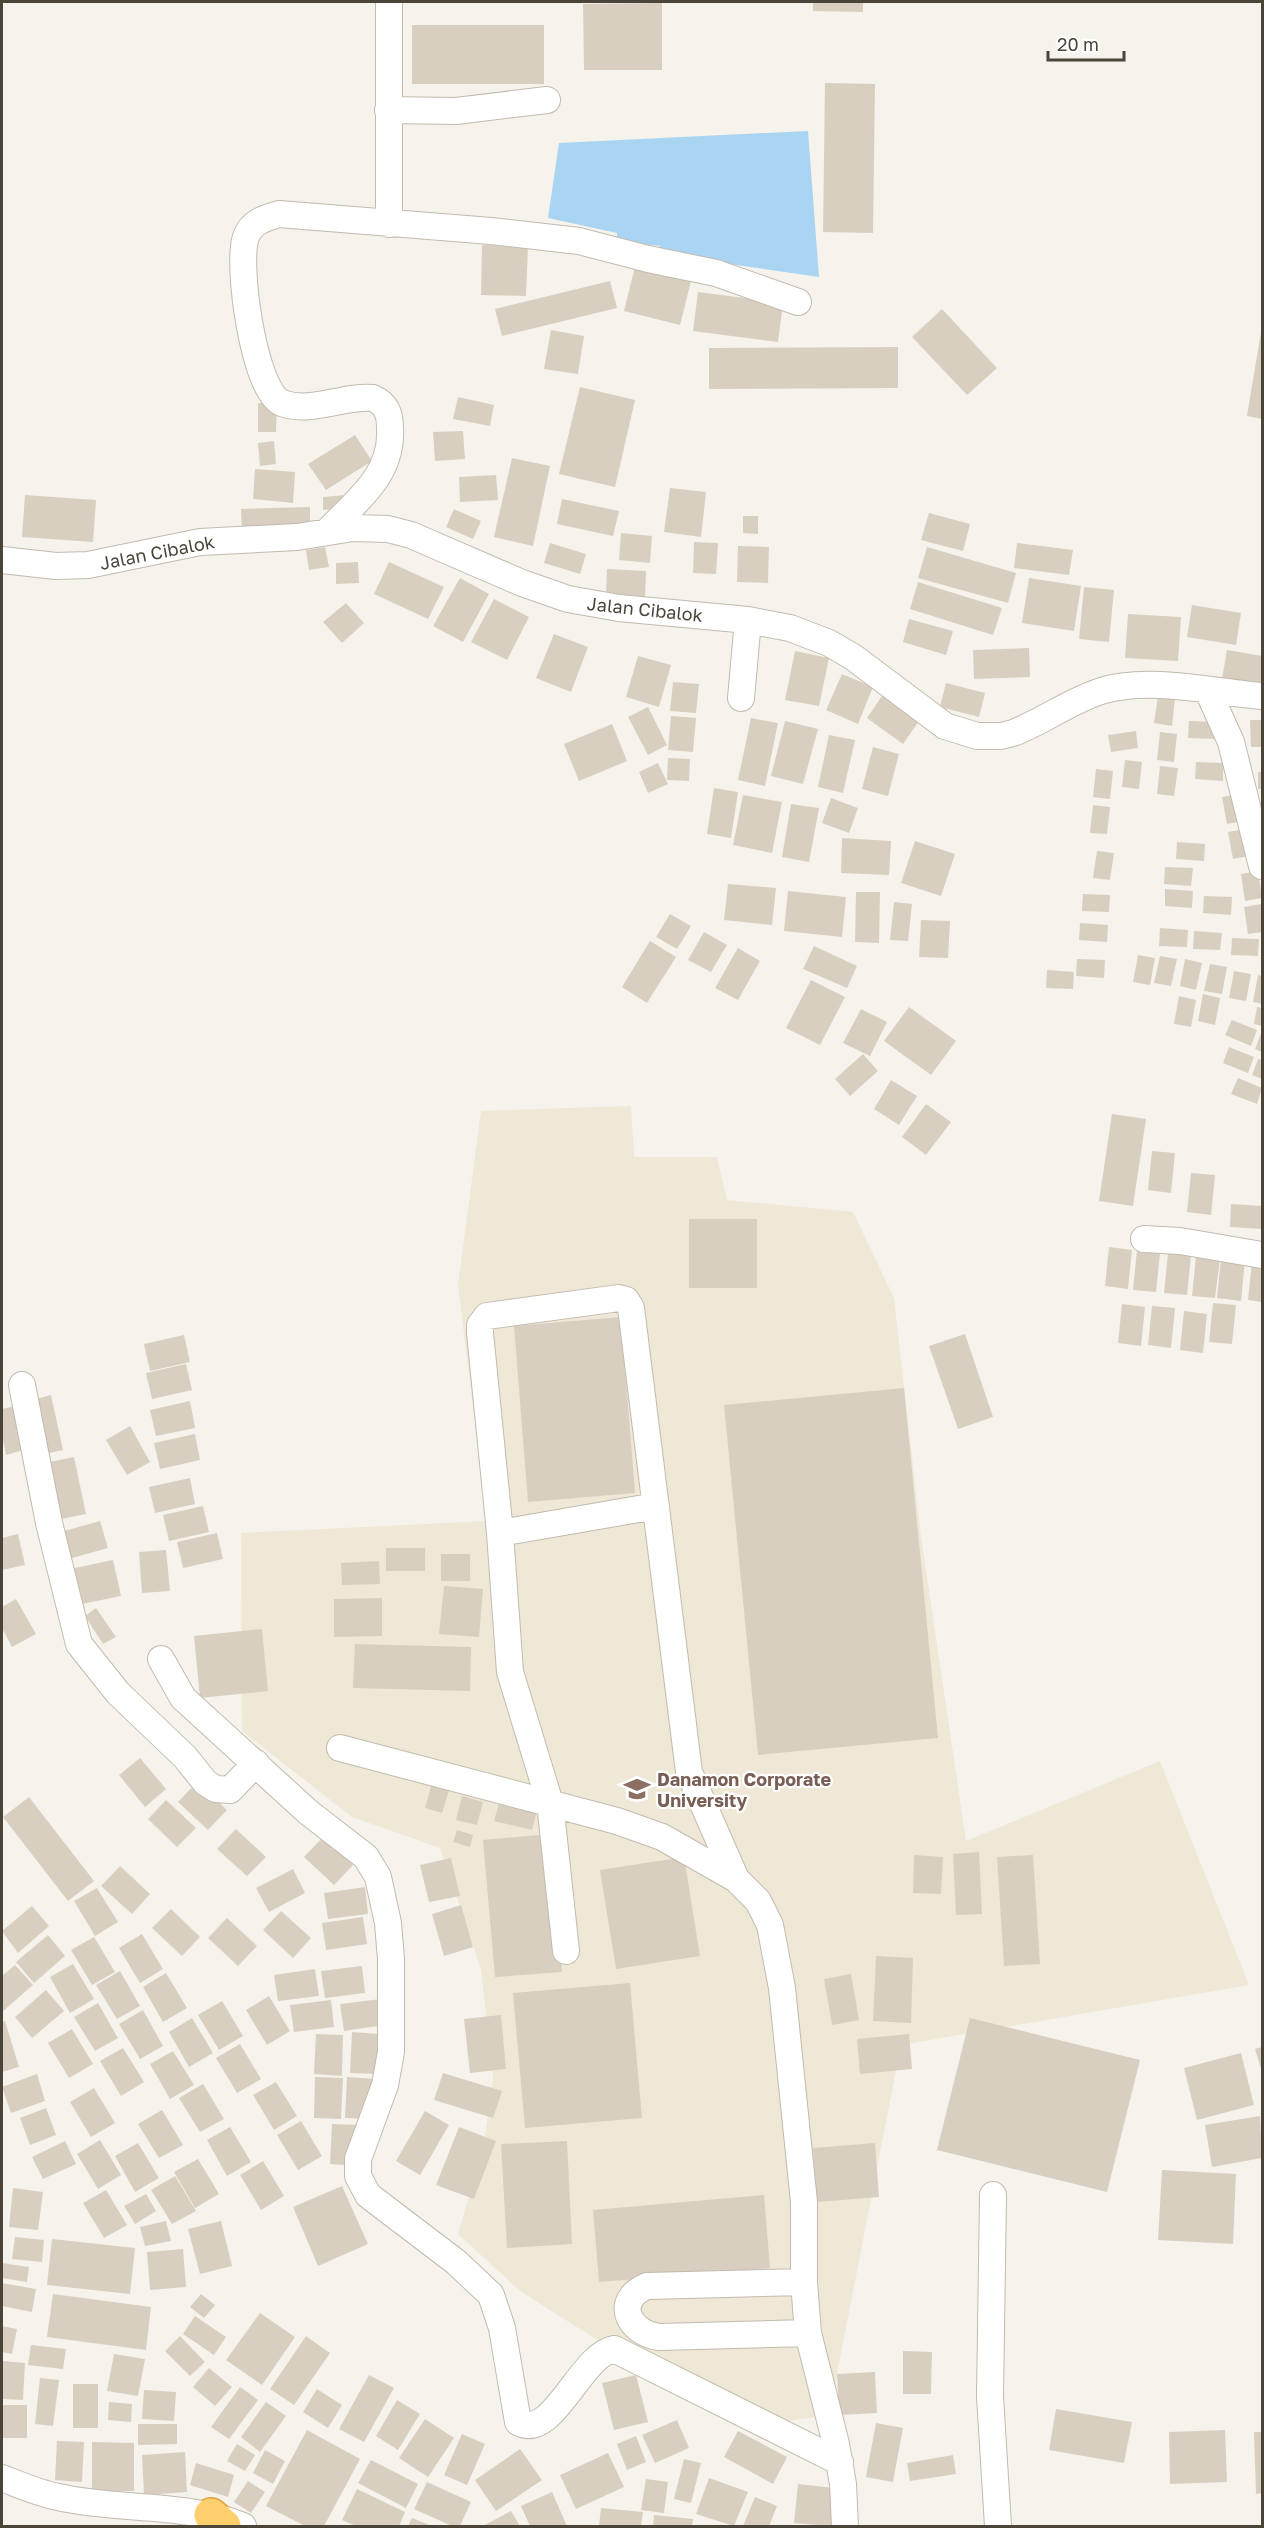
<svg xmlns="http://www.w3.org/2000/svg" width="1264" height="2528" font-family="'Golos Text',sans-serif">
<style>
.education{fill:#efe8d6}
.water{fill:#a9d4f2}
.building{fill:#d8cfc1}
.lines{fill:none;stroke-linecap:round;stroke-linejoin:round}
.minor-casing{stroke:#c2bbae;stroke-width:28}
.highway-casing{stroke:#e0a43c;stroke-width:36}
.minor{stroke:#fff;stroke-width:26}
.highway{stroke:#ffcf6e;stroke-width:33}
.labels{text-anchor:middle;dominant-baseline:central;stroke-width:4.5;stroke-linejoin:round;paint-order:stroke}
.street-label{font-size:18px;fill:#4b4439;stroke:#fff}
.education-label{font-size:18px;font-weight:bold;fill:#785e54;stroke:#fff;text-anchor:start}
</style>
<rect width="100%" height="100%" fill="#f6f3ec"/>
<path class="education" d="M631,1106L634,1157H717L727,1200L853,1212L894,1298L921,1536L966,1841L1160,1761L1249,1985L901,2045L829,2415L756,2426L703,2407L520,2291L458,2234L484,2144L493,2079L481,1969L440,1848L352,1817L242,1731L241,1533L487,1521L458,1285L481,1111Z"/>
<path class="water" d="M808,131L819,277L661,254L660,246L617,241V233L548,218L559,143Z"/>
<path class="building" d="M813,2H863V12L813,11Z
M662,3V70H584L583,4Z
M412,25H544V84H412Z
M825,83L875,84L873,233L823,232Z
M482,245L528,246L526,296L481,295Z
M635,267L691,281L680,325L624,311Z
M610,281L617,308L502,336L495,309Z
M698,292L783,303L778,342L693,331Z
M942,309L997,368L967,395L912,337Z
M551,330L584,336L578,374L544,369Z
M1261,332H1262V419L1247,416Z
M898,347V388L709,389V348Z
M580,387L635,400L615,487L559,474Z
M458,397L494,405L490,426L453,419Z
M258,403H277L276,432H258Z
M463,431L465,459L435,461L433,432Z
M355,435L372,461L326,490L308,464Z
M274,441L276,464L260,466L258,443Z
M512,458L550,466L533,546L494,537Z
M255,469L295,472L293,503L253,499Z
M496,475L498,500L460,502L459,477Z
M670,488L706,492L701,537L664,532Z
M25,495L96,500L93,542L22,537Z
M345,495L346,508L323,510V497Z
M562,499L619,511L613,536L557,524Z
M310,507V532L242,534L241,509Z
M454,509L481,521L473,539L446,527Z
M929,513L970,524L963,551L921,540Z
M743,516H758V534L743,533Z
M621,533L652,536L650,563L619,560Z
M694,542L718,543L716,574L693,573Z
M550,543L586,554L580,574L544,563Z
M1017,543L1073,550L1069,575L1014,568Z
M738,546L769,547L768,583L737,582Z
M325,547L329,567L309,570L306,550Z
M927,547L1016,573L1008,603L918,578Z
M358,562L359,583L336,584V563Z
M389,562L444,587L428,619L374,594Z
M607,569L646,571L645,598L606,596Z
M460,578L489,594L463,642L433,626Z
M1029,578L1081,586L1074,631L1022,623Z
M918,582L1002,608L993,635L910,609Z
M1084,587L1114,590L1109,642L1079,639Z
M494,599L529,617L507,660L471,642Z
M346,603L364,623L342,643L323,622Z
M1192,605L1241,613L1236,645L1187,637Z
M1128,614L1181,617L1178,661L1125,658Z
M909,619L953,631L946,655L903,642Z
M554,634L588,647L571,692L536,678Z
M1029,648L1030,677L974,679L973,650Z
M1227,650L1262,656V686L1222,679Z
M795,651L829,658L819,706L785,700Z
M638,656L671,665L659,707L626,697Z
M842,674L873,687L858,724L826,710Z
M673,682L699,684L696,713L670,711Z
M946,683L985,693L979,717L940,707Z
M884,693L921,718L903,744L867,718Z
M1158,696L1175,698L1172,726L1154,723Z
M648,707L667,745L648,755L628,717Z
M671,716L696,718L693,752L668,750Z
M751,718L778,723L765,786L738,780Z
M1250,720H1262V747H1251Z
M785,721L818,729L803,784L771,776Z
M1189,721L1217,722L1216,739L1188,738Z
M612,724L627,761L579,781L564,744Z
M1136,731L1138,748L1111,752L1108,735Z
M1160,732L1177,734L1174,762L1157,760Z
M829,735L855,740L843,793L818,787Z
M873,747L899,754L888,796L862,789Z
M668,758L690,759L689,781L667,780Z
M1125,760L1142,762L1139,789L1122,787Z
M1196,762L1223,763V781L1195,779Z
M658,763L668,784L648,793L639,772Z
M1160,766L1178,768L1174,796L1157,794Z
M1096,769L1113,771L1110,799L1093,797Z
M1258,772H1262V789H1258Z
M714,788L738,792L731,838L707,834Z
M1239,794L1244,821L1227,824L1222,797Z
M743,795L782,802L772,853L733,845Z
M831,798L858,808L849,833L822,823Z
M791,804L819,808L809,862L782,857Z
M1093,805L1110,807L1107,834L1090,833Z
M1245,829L1249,856L1233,859L1228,832Z
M842,838L891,841L889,875L841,873Z
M915,841L955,854L941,896L901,883Z
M1177,842L1205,844L1204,861L1176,859Z
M1097,851L1114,853L1110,880L1093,878Z
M1165,867L1193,868L1191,886L1164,884Z
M1258,871L1262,898L1245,901L1241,874Z
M728,884L776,888L772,925L724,920Z
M1165,889L1193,891L1192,908L1165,906Z
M788,891L846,897L842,937L784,931Z
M856,892H880L879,943L855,942Z
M1083,894L1110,895L1109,912L1082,911Z
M1204,896L1232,897L1231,915L1203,913Z
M894,902L912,904L908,941L890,940Z
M1261,904L1262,932L1248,934L1244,907Z
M670,914L691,926L677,949L656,937Z
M921,920L950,921L948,958L919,957Z
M1080,923L1108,925L1107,942L1079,940Z
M1160,928L1188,930L1187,947L1159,946Z
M1194,931L1222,933L1220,950L1193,949Z
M704,932L727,945L711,972L688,960Z
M1232,938L1259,939L1258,956L1231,955Z
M650,941L676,957L647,1003L622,987Z
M814,946L857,966L847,988L803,969Z
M738,948L760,961L738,1000L715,988Z
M1138,955L1155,958L1150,985L1133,982Z
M1160,956L1177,959L1171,986L1154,983Z
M1077,959L1105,960L1104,978L1076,976Z
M1185,959L1202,963L1196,990L1180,986Z
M1210,964L1227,967L1222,994L1204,991Z
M1047,970L1074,972L1073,989L1046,988Z
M1234,971L1251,974L1246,1001L1229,998Z
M1258,975L1262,976V1004L1253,1002Z
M811,980L845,997L820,1045L786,1028Z
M1203,994L1220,998L1215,1025L1198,1021Z
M1179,996L1196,1000L1191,1027L1174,1024Z
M909,1007L956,1041L931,1075L884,1041Z
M1257,1007L1262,1008V1026L1254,1024Z
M861,1009L887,1022L870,1056L843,1043Z
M1232,1020L1257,1030L1251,1046L1225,1035Z
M1262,1031V1052L1255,1049Z
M1229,1047L1254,1057L1248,1073L1223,1063Z
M863,1054L878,1071L850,1096L835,1079Z
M1258,1059L1262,1060V1079L1252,1075Z
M1238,1078L1262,1088L1257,1104L1231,1094Z
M891,1080L917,1096L899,1125L874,1109Z
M926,1104L951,1122L926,1155L902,1137Z
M1112,1114L1146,1119L1133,1206L1099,1201Z
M1152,1151L1175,1153L1171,1193L1148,1190Z
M1191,1173L1215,1175L1211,1215L1187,1212Z
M1231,1204L1262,1206V1229L1230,1227Z
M689,1219H757V1288H689Z
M1109,1247L1132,1250L1128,1289L1105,1286Z
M1137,1250L1160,1253L1156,1292L1133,1290Z
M1168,1253L1191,1256L1187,1295L1164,1293Z
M1196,1256L1220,1259L1215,1298L1192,1296Z
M1221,1259L1245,1261L1241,1301L1217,1298Z
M1252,1261L1262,1262V1302L1248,1300Z
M1213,1303L1236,1305L1232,1344L1209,1342Z
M1122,1304L1145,1307L1141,1346L1118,1343Z
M1152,1306L1175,1308L1171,1348L1148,1345Z
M1184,1311L1207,1314L1203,1353L1180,1350Z
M621,1317L635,1493L528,1502L514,1326Z
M965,1334L993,1417L958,1429L929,1346Z
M184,1335L190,1362L150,1371L144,1344Z
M186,1364L192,1390L152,1399L146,1373Z
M904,1388L938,1738L758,1755L724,1405Z
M51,1395L63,1450L45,1454L33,1400Z
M190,1401L195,1428L156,1436L150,1410Z
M19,1405L30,1448L6,1455L2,1435V1409Z
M130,1426L150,1462L127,1475L106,1440Z
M195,1434L200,1460L160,1469L154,1443Z
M74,1457L86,1514L56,1520L45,1463Z
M190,1478L195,1504L155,1513L149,1487Z
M203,1506L209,1532L169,1541L163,1515Z
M100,1521L108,1548L65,1560L57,1533Z
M217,1533L223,1559L183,1568L177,1542Z
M18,1534L25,1565L2,1570V1538Z
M386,1548H425V1571H386Z
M166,1550L170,1591L142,1593L139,1552Z
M441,1554H470V1581H441Z
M113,1560L121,1596L77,1605L70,1569Z
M379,1561L380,1584L342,1585L341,1563Z
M444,1586L483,1589L479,1637L439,1634Z
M382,1598V1636L334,1637V1599Z
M16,1599L36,1634L12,1647L2,1628V1607Z
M96,1608L116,1637L103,1644L85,1616Z
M262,1629L268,1691L200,1698L194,1636Z
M355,1644L471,1647L470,1691L353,1688Z
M140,1758L166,1789L145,1807L119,1775Z
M433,1779L451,1784L442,1813L425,1808Z
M197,1782L227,1810L208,1830L178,1802Z
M462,1796L483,1802L477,1825L456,1820Z
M29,1797L94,1881L68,1901L3,1817Z
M500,1799L538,1807L532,1830L494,1821Z
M166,1800L196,1828L177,1847L148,1819Z
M236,1829L266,1857L247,1876L217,1849Z
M457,1830L473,1835L470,1847L453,1842Z
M550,1834L562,1972L495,1977L483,1840Z
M323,1837L353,1865L334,1885L304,1857Z
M979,1852L982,1914L956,1915L953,1854Z
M914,1855L943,1857L941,1894L913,1893Z
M1033,1855L1040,1964L1004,1966L997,1857Z
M684,1857L700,1956L616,1969L600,1870Z
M451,1858L460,1896L429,1902L420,1865Z
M120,1866L150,1894L132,1914L101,1886Z
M293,1869L305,1893L269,1912L256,1888Z
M365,1887L368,1914L328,1919L324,1893Z
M97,1888L118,1922L95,1936L74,1901Z
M461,1905L473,1947L444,1956L432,1914Z
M32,1906L49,1926L18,1953L2,1931Z
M171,1909L200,1937L182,1956L152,1928Z
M281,1911L311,1938L293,1958L263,1930Z
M363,1917L367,1944L326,1950L322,1923Z
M227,1918L257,1946L238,1966L208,1938Z
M142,1934L163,1969L140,1983L119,1948Z
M48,1935L65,1956L34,1983L16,1962Z
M94,1937L115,1972L92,1985L71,1950Z
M876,1956L913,1958L911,2023L873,2021Z
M73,1964L94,1999L70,2013L50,1977Z
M15,1965L33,1985L2,2012V1976Z
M362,1966L365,1993L325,1998L321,1971Z
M315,1969L319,1996L278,2001L274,1975Z
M120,1971L140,2006L117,2019L96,1985Z
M166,1973L187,2008L163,2022L143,1987Z
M851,1974L859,2020L832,2025L824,1979Z
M630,1983L642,2118L525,2128L513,1993Z
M46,1990L64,2011L32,2038L15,2017Z
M269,1996L290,2031L267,2045L246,2010Z
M381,1999L384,2025L344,2031L340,2004Z
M331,2000L334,2027L294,2032L290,2005Z
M222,2001L243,2036L219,2050L198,2015Z
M98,2003L118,2038L95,2051L74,2017Z
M143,2010L163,2046L140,2059L119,2024Z
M501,2015L506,2069L470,2073L464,2019Z
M192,2018L213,2053L189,2067L169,2032Z
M970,2018L1140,2060L1107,2192L937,2150Z
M5,2021L19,2067L2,2072V2022Z
M72,2029L93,2064L69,2078L48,2043Z
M352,2032L379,2034L377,2074L350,2073Z
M316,2034L343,2035L342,2076L314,2074Z
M909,2034L912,2069L860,2074L857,2039Z
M240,2044L261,2079L237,2093L216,2058Z
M1262,2047V2072L1255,2049Z
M123,2048L144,2082L121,2096L100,2061Z
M173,2051L194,2085L170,2099L150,2064Z
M1241,2053L1254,2105L1197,2120L1184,2068Z
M443,2073L502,2091L493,2118L434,2100Z
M37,2074L45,2101L11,2113L2,2087Z
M315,2077L343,2078L341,2119L314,2118Z
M347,2077L375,2079L373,2119L345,2118Z
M276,2082L297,2116L274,2130L253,2095Z
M203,2084L224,2119L200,2132L179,2098Z
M94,2088L115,2123L91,2137L70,2102Z
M46,2108L56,2135L30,2145L20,2118Z
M162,2110L183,2145L159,2158L138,2124Z
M425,2111L449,2125L420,2175L396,2161Z
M1260,2116L1262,2158L1212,2167L1205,2125Z
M301,2121L322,2156L298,2170L277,2135Z
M332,2124L359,2125L357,2166L330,2164Z
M230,2127L251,2162L227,2176L207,2140Z
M459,2127L496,2141L474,2199L436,2185Z
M100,2140L121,2175L98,2189L77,2154Z
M65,2141L76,2164L43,2179L32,2157Z
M567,2141L572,2244L507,2248L501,2144Z
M138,2143L159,2178L135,2192L115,2156Z
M875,2143L879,2197L817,2202L813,2148Z
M198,2159L219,2194L195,2208L174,2172Z
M263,2161L284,2196L261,2210L240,2175Z
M1162,2170L1236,2174L1233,2244L1158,2240Z
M175,2176L196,2211L172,2224L151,2190Z
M342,2186L368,2244L318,2266L293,2207Z
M13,2188L43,2192L38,2230L9,2227Z
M106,2190L127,2225L104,2238L83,2203Z
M146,2194L156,2211L135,2224L124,2206Z
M764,2195L770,2268L599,2282L593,2210Z
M166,2221L171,2241L145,2246L140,2227Z
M221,2221L232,2266L200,2274L188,2229Z
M15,2237L44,2240L42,2262L12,2259Z
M52,2239L135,2248L130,2294L47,2285Z
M183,2249L186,2287L150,2290L147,2252Z
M2,2263L29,2267L27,2282L2,2278Z
M2,2283L36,2289L32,2312L2,2306Z
M53,2294L151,2307L146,2350L47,2337Z
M201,2294L215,2305L204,2318L190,2307Z
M260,2313L295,2337L262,2385L226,2360Z
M195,2316L226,2337L214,2355L183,2334Z
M2,2326L17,2329L12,2354L2,2352Z
M180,2336L205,2362L190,2376L165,2351Z
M306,2336L330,2353L294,2405L270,2389Z
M31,2345L66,2349L63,2369L28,2365Z
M903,2351L932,2352L931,2394H903Z
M114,2354L145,2359L138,2396L107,2391Z
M2,2361L25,2363L23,2400L2,2399Z
M209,2368L232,2387L215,2406L193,2387Z
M875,2372L877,2413L839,2415L837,2374Z
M369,2375L394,2388L364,2442L339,2429Z
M636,2375L648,2422L614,2430L602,2383Z
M40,2378L59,2380L53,2426L35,2424Z
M73,2384H98V2428H73Z
M240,2387L258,2400L229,2439L211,2427Z
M317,2389L342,2405L328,2428L303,2412Z
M144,2390L176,2392L174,2421L142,2419Z
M397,2400L420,2414L398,2450L376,2436Z
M109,2402L132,2404L131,2422L108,2420Z
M266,2402L286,2416L260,2452L241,2437Z
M2,2405H27V2438H2Z
M1056,2409L1132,2422L1124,2463L1049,2450Z
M425,2419L454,2438L428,2477L399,2458Z
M677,2420L689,2448L655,2463L642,2435Z
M876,2423L903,2428L893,2482L866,2477Z
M138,2424H177V2444L138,2445Z
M307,2430L360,2459L324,2526H305L266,2506Z
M1225,2430L1227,2482L1170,2484L1169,2432Z
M738,2431L787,2457L773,2484L724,2457Z
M1254,2432H1262V2493L1256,2494Z
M462,2434L485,2444L467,2485L444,2475Z
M636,2436L646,2462L627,2470L617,2444Z
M57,2441L84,2442L82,2482L55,2480Z
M92,2442L134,2443V2491H92Z
M237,2444L255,2455L245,2471L227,2461Z
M520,2449L542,2480L496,2511L475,2480Z
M265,2450L285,2461L273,2484L253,2473Z
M185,2452L187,2492L144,2495L142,2455Z
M608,2453L624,2487L576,2509L560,2475Z
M953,2455L956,2474L910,2481L907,2463Z
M684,2459L701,2463L691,2503L674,2499Z
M371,2460L418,2484L406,2508L358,2483Z
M196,2463L234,2475L228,2497L190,2485Z
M709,2478L748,2492L734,2526L696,2514Z
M646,2479L668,2482L664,2513L641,2510Z
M248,2481L265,2492L251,2513L234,2502Z
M427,2482L471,2502L460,2526H452L414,2509Z
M798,2484L834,2488L831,2526L794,2523Z
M357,2489L405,2512L399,2526H356L342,2520Z
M552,2492L567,2526H530L521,2506Z
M755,2497L777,2506L769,2526H743Z
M601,2508L643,2512L641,2526H599Z
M511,2511L520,2526H483Z
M654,2515L693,2519L692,2526H653Z
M412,2518L432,2526H408Z"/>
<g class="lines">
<g class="minor-casing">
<path id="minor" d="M388,110L456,111L547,100
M389,224V2
M327,532C357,500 393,475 390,428C390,413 386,404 373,398C344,395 311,414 282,403C254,392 236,263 246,237C251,222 265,218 279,214L491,231L579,241L648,259L716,273L798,302
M2,560L56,566L88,565L200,542L297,537L353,528L388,529L411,535L522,583L568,599L619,608L748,620L790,628L829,643L853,657L945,726L977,736H1001L1013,733C1044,721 1070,701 1101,691C1148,676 1214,692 1262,696
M1208,691L1231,742L1262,866
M741,698L748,620
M1144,1239L1180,1241L1262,1255
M22,1385L49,1523L79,1644L118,1693L185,1757L206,1783L216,1789L230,1790L256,1763
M500,1533L656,1506
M161,1659L183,1698L308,1812L366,1857L378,1877L388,1923L391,1959V2052L385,2085L358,2159V2176L368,2195L456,2262L491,2295L502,2328L518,2422C553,2442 580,2355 614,2349L840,2462
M340,1748L617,1821L662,1837L736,1879L758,1901L770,1925L782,1988L804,2202V2282L808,2333L836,2444L843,2484L845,2526
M566,1951L550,1803L510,1672L500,1533L480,1333V1325L487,1316L619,1298L626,1300L631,1308L689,1772L736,1879
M993,2195L990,2397L998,2526
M804,2282L647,2286C613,2300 628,2333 659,2337L808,2333
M2,2478C20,2485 38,2493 58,2497C120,2511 183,2502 243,2526"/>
</g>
<g class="highway-casing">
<path id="highway" d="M211,2515L224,2526"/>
</g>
<use href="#minor" class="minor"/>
<use href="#highway" class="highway"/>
</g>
<defs>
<g id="university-bare" transform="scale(2.07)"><path d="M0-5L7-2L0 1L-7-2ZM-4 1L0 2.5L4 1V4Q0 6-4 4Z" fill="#8d6e63" stroke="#fff" stroke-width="2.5" paint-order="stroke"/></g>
</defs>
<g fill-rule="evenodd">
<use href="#university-bare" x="637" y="1789"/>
</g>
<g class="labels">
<g class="street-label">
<text transform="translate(157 552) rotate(-11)">Jalan Cibalok</text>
<text transform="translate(645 609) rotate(6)">Jalan Cibalok</text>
</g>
<g class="education-label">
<text x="657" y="1779">Danamon Corporate<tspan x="657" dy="21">University</tspan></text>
</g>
</g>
<rect width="1264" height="2528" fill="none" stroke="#4b4439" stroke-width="6"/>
<path d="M1048 51v9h76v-9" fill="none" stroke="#4b4439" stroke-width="3"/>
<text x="1057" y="51" font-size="18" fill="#4b4439" stroke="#ffffff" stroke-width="4.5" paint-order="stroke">20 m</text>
</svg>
